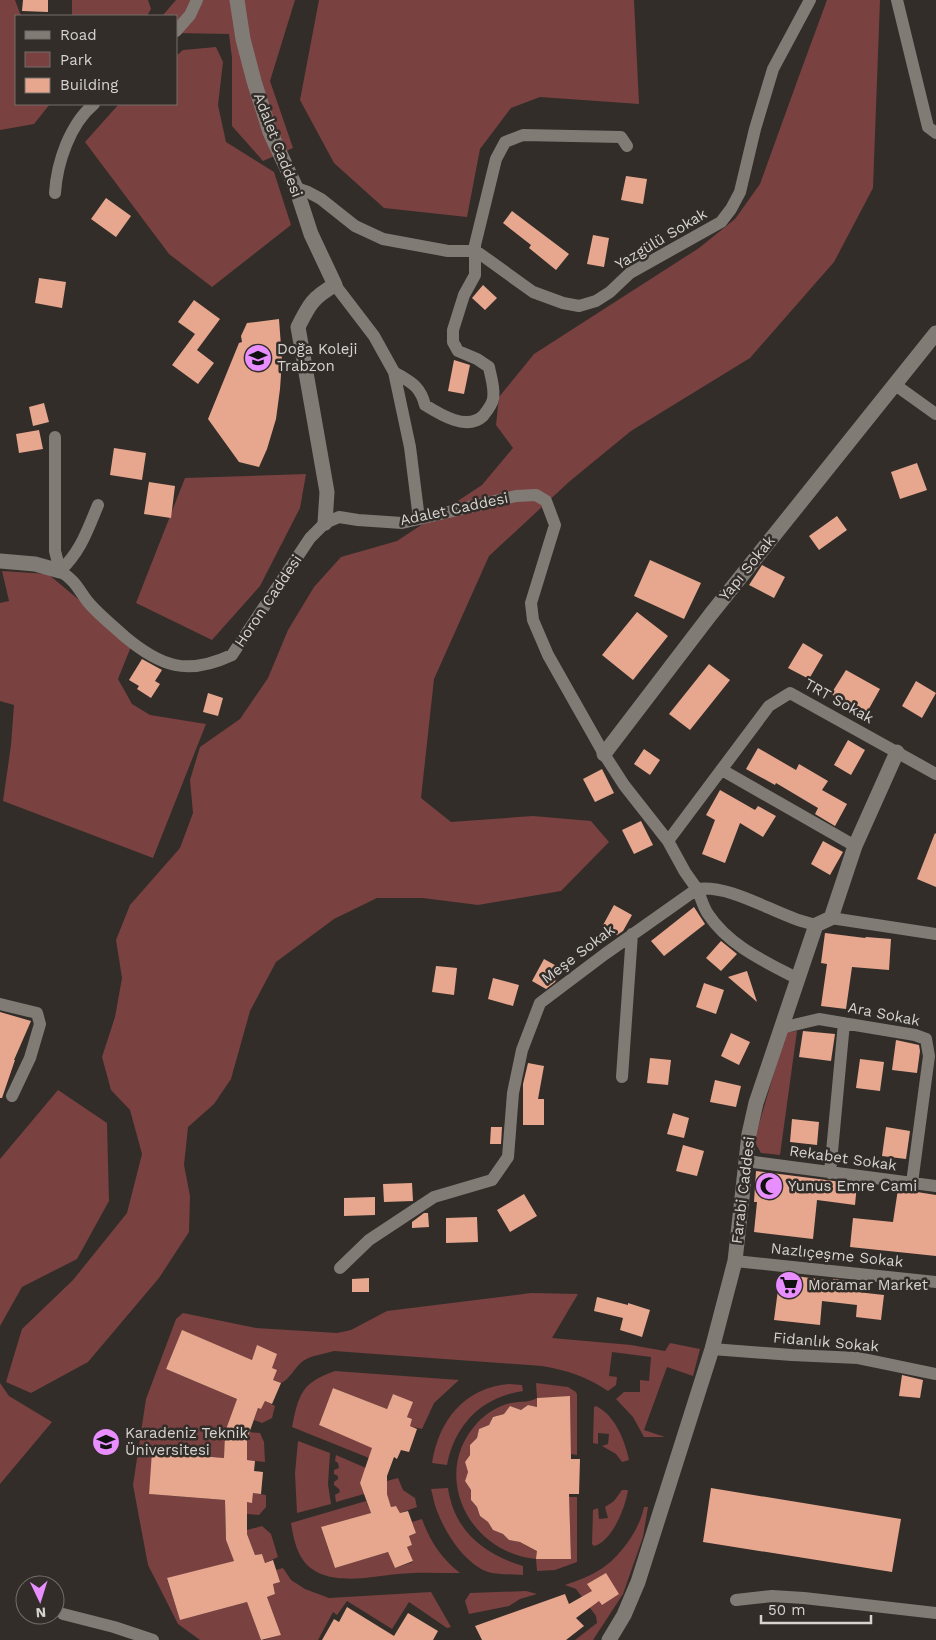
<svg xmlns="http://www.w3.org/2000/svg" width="936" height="1640" font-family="'Work Sans',sans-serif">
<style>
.green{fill:#794140}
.building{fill:#e7a78e}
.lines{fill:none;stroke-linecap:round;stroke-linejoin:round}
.street{stroke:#817b76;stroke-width:12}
.secondary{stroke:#817b76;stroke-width:15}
.labels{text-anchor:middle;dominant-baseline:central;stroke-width:5;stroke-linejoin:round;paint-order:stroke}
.street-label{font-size:15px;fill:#d6d3d0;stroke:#322d29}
.poi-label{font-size:15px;fill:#d6d3d0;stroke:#322d29;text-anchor:start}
</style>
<rect width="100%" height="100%" fill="#322d29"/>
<path class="green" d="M0,0H15L21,16H16V104H50L34,124L0,130Z
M72,0H148L151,9L147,16H72Z
M176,0H295L270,81L293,148L263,161L232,126V58L229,34L176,33V16H163V15Z
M319,0H634L639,104L540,97L511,108L480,149L467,217L384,208L334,163L300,100Z
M827,0H880L873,188L834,262L750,358L631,431L570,481L489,556L434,679L421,798L451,822L533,816L591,821L609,842L561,891L478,905L423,898H377L334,919L276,962L250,1011L231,1079L214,1104L188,1127L184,1165L190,1196L189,1232L159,1278L88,1362L31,1393L6,1382L22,1329L73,1280L127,1213L142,1154L130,1110L111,1090L102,1057L115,1017L122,978L116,940L130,905L180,848L193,813L190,780L200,747L240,719L268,678L288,630L314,587L341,557L397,541L482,485L513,448L496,425L499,397L534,354L699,248L735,219L760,184L799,76Z
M216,47L223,62L218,105L226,142L274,172L291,225L212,287L169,254L85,142L119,104H176V56L183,50Z
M306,474L300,508L260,586L212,640L136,603L185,478Z
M2,571L48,574L132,644L118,679L132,704L150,715L206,724L153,858L3,801L11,745L14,705L0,701V603L9,601Z
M797,1031L780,1155L761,1153L754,1141L786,1032Z
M58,1090L107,1123L109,1201L77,1259L22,1287L0,1326V1159Z
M531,1293L578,1294L552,1338L631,1345L665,1351L670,1343L700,1349L693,1376L667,1367L644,1430L665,1437H644L633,1417L616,1399L624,1392H640V1380L649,1381L651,1357L612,1352L609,1376L617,1377L616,1385L608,1391C587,1377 567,1370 542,1366L334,1351C324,1354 312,1355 303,1361C295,1367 289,1380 281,1383L273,1380L252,1360L182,1331L166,1369L237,1399L225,1432L224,1458L153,1452L149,1494L225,1500L226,1540L234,1561L167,1579L180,1620L247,1602L261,1640H200L178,1624L148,1565L133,1485L146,1399L176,1319L183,1313L256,1328L337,1333L351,1330L387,1311Z
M335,1371L459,1380L434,1403L422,1429L409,1426L412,1419L407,1417L412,1402L393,1394L387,1409L333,1388L319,1425L373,1448L369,1458L292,1427C299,1394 301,1383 335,1371Z
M0,1383L9,1396L52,1422L0,1484Z
M536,1383L568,1387L576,1392L577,1395V1455L571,1454L570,1397L537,1398V1407L528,1405L521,1410L510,1406L504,1414L493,1417L489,1425L479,1429C477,1441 473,1452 465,1462L468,1472L465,1481L471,1490V1500L477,1507L480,1516L488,1522L493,1530L503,1534L509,1540L537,1545V1559H571L569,1497H577V1562L555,1570L537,1571L536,1559C469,1553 429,1474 478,1422C487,1413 499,1405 511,1403C520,1401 529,1403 537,1398Z
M509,1384L522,1385L523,1391C482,1397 455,1424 447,1465L432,1463C439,1420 464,1388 509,1384Z
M265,1401L275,1406L272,1418L262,1423L254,1420L258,1408L261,1409Z
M596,1406C615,1415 625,1441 629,1460L622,1462L616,1454L602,1446L608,1444L609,1434L598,1433V1444L593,1443L594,1407Z
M249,1432L260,1433L264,1442L265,1462L247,1460V1439Z
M298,1441L330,1453L328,1484L331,1504L297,1513L295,1473Z
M336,1455L366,1468L360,1483L364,1494L336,1502L335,1495L340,1492L339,1489L334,1485V1482L338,1479V1476L334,1474V1470L339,1468L338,1463L335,1461Z
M398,1478L403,1490L415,1498L417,1507L400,1513L396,1506L391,1507L387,1494V1481Z
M448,1488C454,1530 483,1554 523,1566V1575C511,1574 499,1575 488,1572C464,1563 446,1534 437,1511C434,1504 433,1496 431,1489Z
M622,1490H628C626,1506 612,1542 594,1546L592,1544L593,1510L598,1508L599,1519L608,1518L605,1507L614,1501Z
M253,1493L266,1495V1507L259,1515L247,1514V1502H252Z
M366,1501L371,1513L321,1528L335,1568L388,1552L395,1568L413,1562L407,1547L412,1545L409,1536L416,1533L412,1522L422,1519C430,1541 441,1558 460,1573C439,1573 418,1572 398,1574C369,1577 323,1588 303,1560C296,1550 293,1536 291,1523Z
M644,1507H648L643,1537L623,1594L593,1640H575L597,1623L596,1616L576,1589L565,1585C577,1581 590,1576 601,1569C620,1557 640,1529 644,1507Z
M262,1526L271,1534L278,1557L265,1563L262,1554L255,1555L247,1534V1530Z
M283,1568L291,1580L305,1589L329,1598L431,1592L451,1627L447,1628L409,1602L392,1629L347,1601L337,1615L333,1612L318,1640H264L281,1635L267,1597L275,1594L273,1584L279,1582L276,1570Z
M526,1591L537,1594L520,1599L509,1606L469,1614L465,1601L470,1593Z"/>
<path class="building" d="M23,0H48V12L22,11Z
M626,176L647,179L643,204L621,200Z
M106,198L131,216L116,237L91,219Z
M512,211L569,254L556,270L529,248L531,245L503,223Z
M593,235L609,238L604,267L587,264Z
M39,278L66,282L62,308L35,303Z
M483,285L497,298L485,310L472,298Z
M194,300L220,319L197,350L214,363L198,384L172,365L195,334L178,322Z
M279,319L282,360L280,389L276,419L267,449L259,467L239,462L208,419L239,343L242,342L241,336L247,323Z
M454,360L470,365L464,394L448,391Z
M44,403L49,422L33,426L29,407Z
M39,430L43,449L19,453L16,434Z
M114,448L146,453L142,480L110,475Z
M917,463L927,490L900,499L891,472Z
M149,482L175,486L171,518L144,514Z
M837,516L847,530L819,550L809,536Z
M650,560L701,583L684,619L634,596Z
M762,565L785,577L774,598L749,585Z
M637,612L668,636L633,680L602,655Z
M803,643L823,655L809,679L788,668Z
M142,659L162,670L155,681L160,684L151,698L137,689L139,686L129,680Z
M709,664L730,680L690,730L669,714Z
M846,670L880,689L866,714L831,694Z
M916,681L936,693L922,718L902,706Z
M208,693L223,698L218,716L203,712Z
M848,740L865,750L851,775L834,765Z
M758,748L796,770L799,764L828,781L822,790L847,804L835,826L815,814L818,808L776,783L775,785L746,769Z
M644,749L660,760L650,775L634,764Z
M602,769L614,793L595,802L583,779Z
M720,790L755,810L758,806L776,816L763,837L740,823L725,863L702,854L715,820L706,815Z
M641,821L653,845L634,854L622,830Z
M935,833L936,834V887L917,879Z
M823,841L843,852L830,875L811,864Z
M614,905L632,915L623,931L617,935L602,927Z
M694,907L705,924L664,956L651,941Z
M825,933L865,938L866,937L891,939L889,970L852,967L846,1009L821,1006L827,964L821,963Z
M721,941L737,954L721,971L706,958Z
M544,959L562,969L555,982L546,989L532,981Z
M436,966L457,968L454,995L432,992Z
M747,971L757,1002L728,977Z
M493,978L519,985L513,1006L488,999Z
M704,983L724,990L716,1014L696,1007Z
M0,1012L31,1021L14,1060H15L2,1098H0Z
M803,1031L835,1034L831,1061L799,1057Z
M731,1033L750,1042L739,1065L721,1056Z
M896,1040L919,1045L920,1051L917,1073L892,1070Z
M650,1058L671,1060L668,1085L647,1083Z
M860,1059L884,1062L880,1091L856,1088Z
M528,1063L544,1066L538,1099H544V1125H523V1084Z
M715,1080L741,1086L736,1107L710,1102Z
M673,1113L689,1118L684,1138L667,1134Z
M792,1119L819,1122L817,1145L790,1142Z
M491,1127H502L501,1144H490Z
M886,1127L910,1131L906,1159L882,1156Z
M683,1145L704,1151L697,1176L676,1171Z
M756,1171L857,1184L855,1205L817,1200L813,1239L754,1232L757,1202H754Z
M412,1183L413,1201L384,1202L383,1184Z
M898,1189L936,1195V1256L850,1247L853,1218L893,1222Z
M524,1194L537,1216L510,1232L497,1210Z
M375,1197V1215L344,1216V1198Z
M424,1213H428L429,1227L412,1228V1222Z
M477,1217L478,1242L446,1243V1218Z
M780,1274L833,1281V1279L858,1282L857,1292L884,1295L881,1320L856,1317L857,1305L822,1301L820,1325L774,1320Z
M369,1278V1292H352V1279Z
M597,1297L628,1305V1303L650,1310L642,1337L620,1330L623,1318L594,1311Z
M182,1330L252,1360L257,1345L277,1354L272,1368L277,1370L273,1380L281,1383L272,1404L265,1401L261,1409L258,1408L247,1439V1460L255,1461L254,1471L263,1472L261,1494L253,1493L252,1503L247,1502V1534L255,1555L262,1554L265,1563L273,1560L280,1582L273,1584L275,1594L267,1597L281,1635L261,1640L247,1602L180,1620L167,1578L234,1561L226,1540L225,1500L149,1494L152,1452L224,1458L225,1432L237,1399L166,1369Z
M902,1375L923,1380L920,1398L899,1396Z
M333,1388L387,1409L393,1394L413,1402L407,1417L412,1419L410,1426L417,1429L409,1452L401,1450L397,1459L394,1457L387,1476V1494L391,1507L396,1506L400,1513L408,1511L416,1533L409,1536L412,1545L407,1547L413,1561L395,1568L388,1552L335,1568L321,1527L371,1513L360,1483L372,1448L319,1425Z
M570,1396L571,1459H580L579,1494H569L571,1559H536L537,1551L520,1542L509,1540L503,1534L493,1530L488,1522L480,1516L477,1507L471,1500V1490L465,1481L468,1472L465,1462L470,1455V1445L477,1438L479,1429L489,1425L493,1417L504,1414L510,1406L521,1410L528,1405L537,1407V1398Z
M711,1488L901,1519L892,1572L703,1542Z
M606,1573L619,1594L602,1605L599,1601L576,1618L584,1626L566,1640H482L475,1626L565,1594L569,1604L592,1591L587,1584Z
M347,1607L394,1636L408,1613L438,1631L433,1640H322L334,1619L339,1622Z"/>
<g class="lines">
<path class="street" d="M897,0L928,127L936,133
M176,31L190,15L197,0
M296,188L308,192L321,199L355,226L383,239L448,251H476L533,292L563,303L579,306L596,301L610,292L630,273L721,222L731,209L740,192L755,129L773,69L810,0
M55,193C57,162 70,124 94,104
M335,285L374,336L394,372L410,447L419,519
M394,372C410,382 420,385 425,405C441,415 467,431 483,416C487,411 492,405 493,399C495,388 491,378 489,367L477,359L458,351L453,342V330L464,295L475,275V245L496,159L505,142L523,135L621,137L627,146
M894,384L936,414
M55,437V551L60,571
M60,571C77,582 77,588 88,602C99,615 112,625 124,636C161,667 187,676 232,655L310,538L325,523L339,517L358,520L402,523L516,496L536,495L546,501L555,525L531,603L533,620L548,655L604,754L624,785L668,841L685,872L697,889C728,885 765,908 793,918C800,921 808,923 816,925
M60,571C81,551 87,531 98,505
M722,770L855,846
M668,841L769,706L790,693L936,774
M831,918L936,934
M0,1004L37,1013L40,1024L30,1058L12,1096
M781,1028L819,1019L915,1035L926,1039L929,1056L912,1183
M622,1077L632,934
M746,1161L936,1186
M830,1173L844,1023
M735,1261L936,1282
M340,1268L369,1240L434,1197L492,1180L508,1157L513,1093L522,1050L540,1003L605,954L697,889C701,897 703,907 708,914C729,946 766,962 798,979
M712,1349L792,1355L858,1358L936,1374
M736,1600L772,1596L804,1598L936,1613
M63,1614L114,1627L153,1640"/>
<path class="secondary" d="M237,0L243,39L254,81L270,132L296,188L311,234L335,285C313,297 309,305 298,327L327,492L325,523
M0,561L35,564L60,571
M604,754L711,614L936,333
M609,1640L624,1615L638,1582L712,1349L735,1261L749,1134L756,1103L816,925L831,918L855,846L897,752"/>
</g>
<defs>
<g id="school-disc" transform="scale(1.4375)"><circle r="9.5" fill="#e88eff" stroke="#322d29"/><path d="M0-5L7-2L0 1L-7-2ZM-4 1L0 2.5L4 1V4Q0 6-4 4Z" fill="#111"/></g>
<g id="mosque-disc" transform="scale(1.4375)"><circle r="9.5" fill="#e88eff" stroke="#322d29"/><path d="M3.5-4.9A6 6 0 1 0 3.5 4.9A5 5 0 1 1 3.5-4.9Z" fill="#111"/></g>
<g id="supermarket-disc" transform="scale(1.4375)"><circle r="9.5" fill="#e88eff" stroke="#322d29"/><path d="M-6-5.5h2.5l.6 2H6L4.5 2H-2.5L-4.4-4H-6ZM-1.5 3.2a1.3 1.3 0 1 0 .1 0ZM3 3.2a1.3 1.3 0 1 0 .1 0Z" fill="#111"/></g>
<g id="university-disc" transform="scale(1.4375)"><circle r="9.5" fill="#e88eff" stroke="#322d29"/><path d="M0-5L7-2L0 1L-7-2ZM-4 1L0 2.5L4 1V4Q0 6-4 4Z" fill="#111"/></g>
</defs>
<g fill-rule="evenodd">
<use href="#school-disc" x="258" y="358"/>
<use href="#mosque-disc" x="769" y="1186"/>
<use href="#supermarket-disc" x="789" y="1285"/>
<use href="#university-disc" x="106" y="1442"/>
</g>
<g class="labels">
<g class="street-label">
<text transform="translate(278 145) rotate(69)">Adalet Caddesi</text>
<text transform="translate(661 239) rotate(-31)">Yazgülü Sokak</text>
<text transform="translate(454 509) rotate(-12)">Adalet Caddesi</text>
<text transform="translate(747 568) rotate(-51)">Yapı Sokak</text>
<text transform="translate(268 601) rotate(-56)">Horon Caddesi</text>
<text transform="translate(839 701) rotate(29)">TRT Sokak</text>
<text transform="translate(578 954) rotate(-37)">Meşe Sokak</text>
<text transform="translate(884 1014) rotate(11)">Ara Sokak</text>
<text transform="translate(843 1158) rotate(8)">Rekabet Sokak</text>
<text transform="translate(743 1190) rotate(-83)">Farabi Caddesi</text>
<text transform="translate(837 1255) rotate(6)">Nazlıçeşme Sokak</text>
<text transform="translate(826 1342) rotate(5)">Fidanlık Sokak</text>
</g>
<g class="poi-label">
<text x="277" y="349">Doğa Koleji<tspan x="277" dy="17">Trabzon</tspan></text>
<text x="788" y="1186">Yunus Emre Cami</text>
<text x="808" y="1285">Moramar Market</text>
<text x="125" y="1433">Karadeniz Teknik<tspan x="125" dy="17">Üniversitesi</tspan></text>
</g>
</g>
<rect x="15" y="15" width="162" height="90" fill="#322d29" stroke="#746f6c"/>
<rect x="25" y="31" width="25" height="8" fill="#817b76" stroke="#746f6c"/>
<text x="60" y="40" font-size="15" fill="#d6d3d0">Road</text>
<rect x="25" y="52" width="25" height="15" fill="#794140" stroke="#746f6c"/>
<text x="60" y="65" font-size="15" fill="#d6d3d0">Park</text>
<rect x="25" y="78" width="25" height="15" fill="#e7a78e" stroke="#746f6c"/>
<text x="60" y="90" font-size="15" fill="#d6d3d0">Building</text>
<g transform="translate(40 1600) rotate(176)"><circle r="24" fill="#322d29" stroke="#746f6c"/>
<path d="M0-4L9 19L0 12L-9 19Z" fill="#e88eff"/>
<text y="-8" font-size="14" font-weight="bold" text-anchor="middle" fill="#d6d3d0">N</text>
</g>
<path d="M761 1615v8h110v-8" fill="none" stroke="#d6d3d0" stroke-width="2.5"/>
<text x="768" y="1615" font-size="15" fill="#d6d3d0" stroke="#322d29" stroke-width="4" paint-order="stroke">50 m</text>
</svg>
